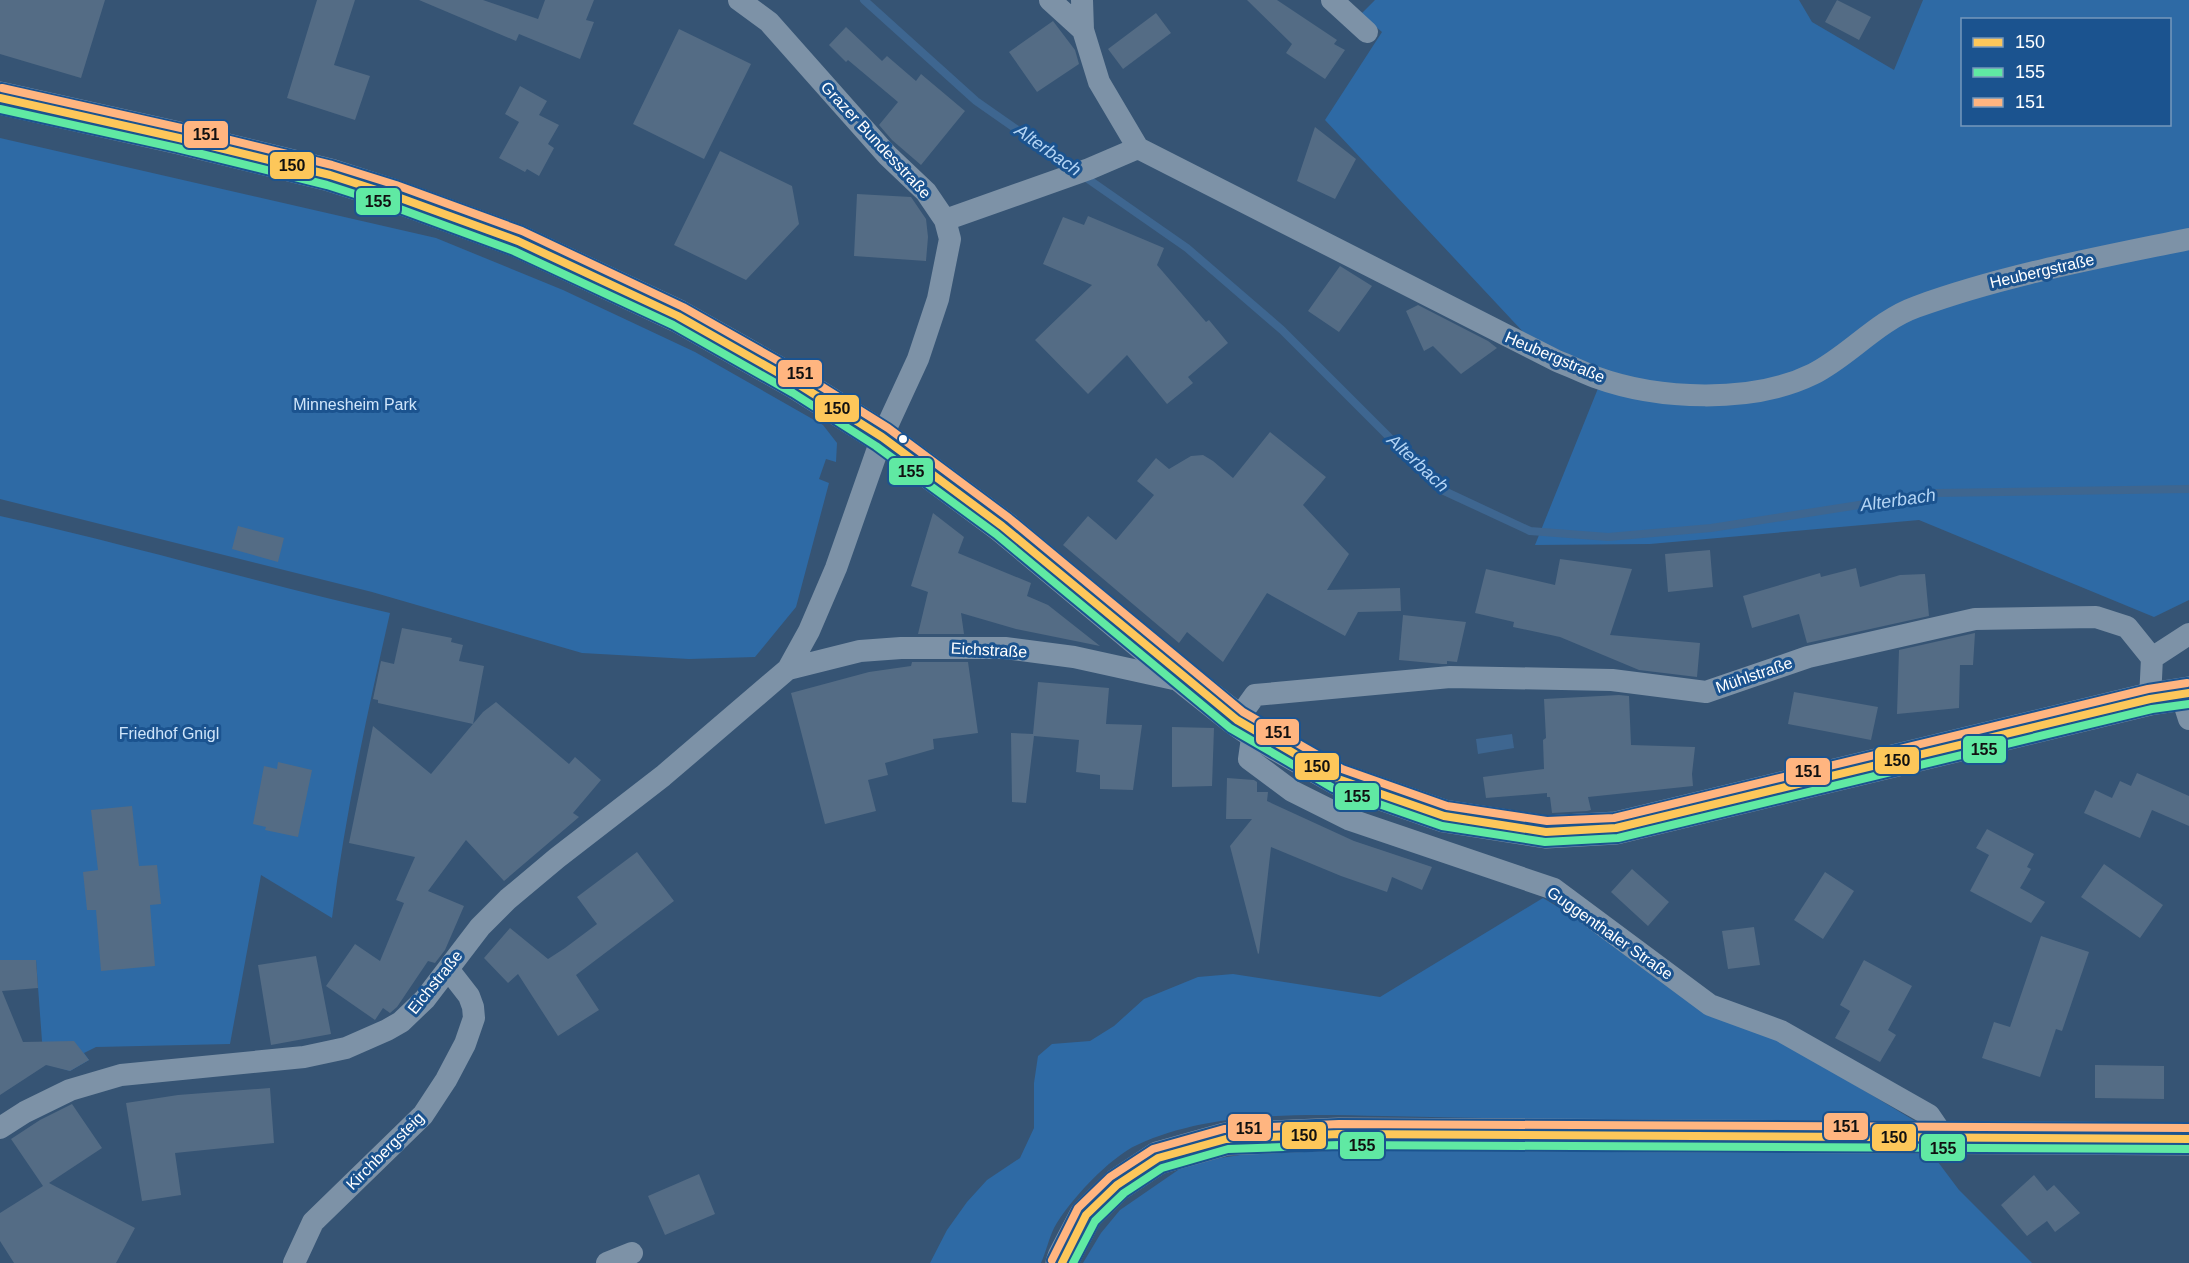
<svg xmlns="http://www.w3.org/2000/svg" width="2189" height="1263" font-family="Arial,sans-serif">
<style>
.green{fill:#2e6aa5;fill-rule:evenodd}
.water{fill:#3e6690}
.lines{fill:none;stroke-linecap:round;stroke-linejoin:round}
.stream{stroke:#3e6690;stroke-width:8}
.building{fill:#546c85}
.street{stroke:#7d92a7;stroke-width:22}
.primary{stroke:#7d90a7;stroke-width:33}
.bus-1-casing{stroke:#1b538f;stroke-width:12}
.bus-2-casing{stroke:#1b538f;stroke-width:12}
.bus-3-casing{stroke:#1b538f;stroke-width:12}
.bus-1{stroke:#fdc75a;stroke-width:8}
.bus-2{stroke:#60e9a3;stroke-width:8}
.bus-3{stroke:#ffb580;stroke-width:8}
.bus-dot{fill:#fff;stroke:#1b538f;stroke-width:2}
.labels{text-anchor:middle;dominant-baseline:central;stroke-width:6;stroke-linejoin:round;paint-order:stroke}
.street-label{font-size:16px;fill:#fff;stroke:#1b538f}
.park-label{font-size:16px;fill:#cfe5fa;stroke:#1b538f}
.water-label{font-size:18px;font-style:italic;fill:#b4d5f5;stroke:#1b538f}
.line-badge{stroke:#1b538f;stroke-width:2}
.pale-badge-label{font-size:16px;text-anchor:middle;font-weight:bold;fill:#111}
</style>
<rect width="100%" height="100%" fill="#365474"/>
<path class="green" d="M1375,0H1799L1812,22L1894,70L1923,0H2189V600L2154,617L1919,520L1650,544L1535,545L1605,371L1526,335L1325,120L1382,32L1361,14ZM1962,20H2170V124H1962Z
M0,138L436,238L563,290L695,352L823,425L837,443L836,462L826,459L819,479L829,483L796,607L755,657L689,659L582,653L372,592L0,499Z
M0,516C131,545 259,583 390,613C367,714 345,815 332,918L261,875L230,1044L96,1047L84,1053L89,1060L70,1071L46,1064L42,1041L36,960H0Z
M1543,898L1915,1121C1788,1121 1661,1121 1533,1119C1483,1118 1433,1117 1383,1116C1303,1114 1210,1111 1137,1145C1110,1157 1068,1202 1054,1228C1049,1238 1046,1252 1041,1263H930L947,1230L967,1202L987,1180L1020,1158L1034,1128V1083L1038,1056L1052,1044L1090,1041L1114,1026L1144,999L1198,977L1233,974L1380,997Z
M1267,1151H1753L1932,1154L1959,1190L2032,1263H1083L1101,1233L1120,1210L1181,1168L1220,1158Z"/>
<path class="water" d="M1512,734L1514,748L1478,754L1476,739Z"/>
<g class="lines">
<path class="stream" d="M864,0L976,101L1187,248L1282,330L1442,490L1530,531L1608,537L1711,528L1936,493L2189,489"/>
</g>
<path class="building" d="M0,0H105L81,78L0,54Z
M317,0H355L334,65L370,76L355,120L287,98Z
M419,0H483L538,19L545,0H594L586,20L594,22L580,59L519,34L516,41Z
M1247,0H1277L1337,40L1334,44L1345,50L1325,79L1286,53L1292,44Z
M1837,0L1871,17L1859,40L1825,22Z
M1156,13L1171,33L1123,69L1108,49Z
M1053,21L1075,50L1079,64L1037,92L1009,52Z
M846,27L882,61L887,56L916,81L921,74L965,111L921,165L892,140L879,125L898,102L848,60L846,62L829,45Z
M679,29L751,64L704,159L633,124Z
M520,86L547,101L539,115L559,125L548,144L554,148L539,176L527,169L525,172L499,158L519,122L505,114Z
M1315,127L1356,159L1335,199L1297,181Z
M720,151L792,186L799,224L746,280L674,245Z
M857,194L911,197L926,219L928,237L926,261L854,256Z
M1088,216L1164,248L1157,265L1206,322L1209,320L1228,343L1188,377L1193,383L1167,404L1127,355L1088,394L1035,340L1092,285L1043,264L1063,217L1084,225Z
M1340,266L1372,286L1339,332L1308,311Z
M1418,305L1488,341L1497,348L1461,374L1433,346L1424,351L1406,311Z
M1270,432L1326,477L1303,505L1349,554L1327,590L1400,588L1401,611L1358,612L1345,636L1267,593L1223,662L1187,632L1179,643L1063,545L1088,516L1116,540L1154,495L1137,481L1156,458L1169,469L1191,456L1203,455L1213,461L1233,478Z
M933,513L964,537L958,553L1031,583L1027,596L1048,605L1100,646L1016,629L961,613L964,634H918L928,592L911,586Z
M238,526L284,538L278,562L232,549Z
M1710,550L1713,587L1668,592L1665,554Z
M1560,559L1632,569L1610,635L1700,643L1697,677L1639,670L1560,637L1513,627L1514,622L1475,613L1486,569L1555,585Z
M1856,568L1860,587L1900,575L1925,574L1929,616L1807,643L1799,614L1752,628L1743,596L1820,573L1821,577Z
M1403,615L1466,622L1457,662L1447,661V664H1442L1399,660Z
M402,628L452,638L451,642L463,645L459,661L484,666L473,724L378,703V700L373,699L381,661L394,664Z
M1975,633L1973,665H1960L1959,708L1897,714L1899,650Z
M912,662H968L978,733L933,739L934,749L885,763L888,775L868,780L876,811L825,824L791,693L869,672L911,666Z
M1038,682L1109,688L1106,724L1142,725L1133,790L1100,789V775L1076,772L1079,740L1034,736L1026,803L1012,802L1011,733L1033,734Z
M1794,692L1878,707L1871,740L1788,724Z
M1619,695L1629,696L1631,745L1695,747L1692,774L1693,786L1588,797L1591,810L1587,811L1552,813L1550,797H1547V793L1486,798L1483,777L1544,769L1543,740L1546,738L1544,699Z
M496,702L569,764L575,757L601,780L573,813L579,817L504,881L466,840L428,891L464,906L445,950L435,963L428,961L397,1007L390,1013L383,1008L375,1020L326,986L355,944L380,961L404,903L396,900L415,857L349,843L373,726L431,774L483,712Z
M1172,727L1214,728L1212,786L1172,787Z
M278,762L312,770L298,837L265,830L266,827L253,824L264,766L277,769Z
M2137,773L2189,796V826L2152,810L2140,838L2084,813L2095,790L2112,798L2120,781L2131,786Z
M1227,778L1254,780L1257,782V792H1268L1267,801L1354,841L1432,867L1422,890L1392,877L1387,892L1341,876L1271,847L1259,953L1258,954L1230,846L1252,819H1226Z
M132,806L139,866L157,865L161,904L150,905L155,966L101,971L96,910H87L83,872L98,870L91,810Z
M1987,829L2034,854L2027,867L2031,869L2020,888L2045,902L2031,923L1970,891L1989,855L1976,848Z
M637,852L674,901L576,975L599,1010L558,1036L518,974L508,983L484,958L510,928L548,959L565,948L597,924L577,897Z
M2104,864L2163,905L2140,938L2081,897Z
M1632,869L1669,902L1648,926L1611,892Z
M1825,872L1854,891L1823,939L1794,920Z
M1754,927L1760,965L1728,969L1722,931Z
M2041,936L2089,952L2062,1031L2056,1029L2040,1077L1982,1058L1994,1022L2010,1027Z
M316,956L331,1034L271,1045L258,965Z
M0,960H36L38,988L2,991L23,1042L74,1041L89,1060L70,1071L46,1065L0,1095Z
M1864,960L1912,986L1888,1030L1896,1035L1880,1062L1835,1038L1850,1011L1840,1005Z
M2095,1065L2164,1066V1099L2095,1098Z
M270,1088L274,1143L175,1153L181,1195L142,1201L126,1103L178,1095Z
M72,1104L102,1148L49,1183L135,1228L116,1263H14L0,1241V1213L43,1186L11,1139L40,1120Z
M699,1174L715,1214L665,1235L648,1196Z
M2034,1175L2047,1191L2054,1185L2080,1213L2055,1232L2047,1221L2027,1236L2001,1205Z"/>
<g class="lines">
<path class="street" d="M1050,0L1083,30
M1082,0L1083,30L1099,82L1138,148
M1332,0L1367,32
M945,220L1089,169L1138,148L1557,361C1570,366 1582,372 1595,377C1658,400 1752,404 1813,374C1849,356 1877,321 1916,307C2004,275 2097,258 2189,239
M2152,658L2189,634
M788,669L860,651L901,648H1005L1074,657L1183,681
M2181,694L2189,719
M1237,720L1255,695L1450,677L1612,680L1706,692L1808,657L1975,619L2096,617L2127,627L2152,658L2150,699
M1253,731L1249,759L1292,791L1348,819L1554,889L1710,1005L1781,1031L1929,1115L1944,1137
M0,1128L25,1112L70,1090L121,1075L304,1057L346,1048L387,1030L401,1022L425,999L480,927L508,899L557,858L663,776L788,669L809,631L836,568L882,437L918,359L938,299L950,239L945,220L926,192L887,155L769,22L739,0
M294,1263L313,1222L423,1115L446,1080L465,1044L474,1018L473,1007L469,996L448,969
M607,1263L632,1253"/>
<path class="primary" d="M0,98L179,138L330,175L392,195L518,241L678,316L798,384L882,437L1002,526L1189,682L1237,720L1253,731L1338,779L1444,816L1546,832L1616,828L2150,699L2189,693
M1062,1263L1064,1257L1086,1215L1117,1185L1158,1158L1226,1139L1339,1134L2189,1139"/>
<g class="bus-1-casing">
<path id="bus-1" d="M0,98L179,138L330,175L392,195L518,241L678,316L798,384L882,437L1002,526L1237,720L1338,779L1444,816L1546,832L1616,828L2150,699L2189,693
M1062,1263L1086,1215L1117,1185L1158,1158L1226,1139L1339,1134L2189,1139"/>
</g>
<g class="bus-2-casing">
<path id="bus-2" d="M0,109L177,148L327,185L389,205L514,251L673,325L793,393L876,446L996,534L1230,728L1333,788L1442,826L1545,842L1618,838L2152,709L2189,704
M1073,1263L1095,1221L1124,1193L1162,1168L1228,1149L1339,1145L2189,1149"/>
</g>
<g class="bus-3-casing">
<path id="bus-3" d="M2,88L181,128L332,165L396,185L522,231L683,307L803,375L888,428L1009,518L1243,712L1342,769L1447,806L1547,821L1614,818L2148,689L2187,683
M1052,1260L1078,1208L1110,1177L1153,1149L1224,1129L1339,1124L2189,1128"/>
</g>
<use href="#bus-1" class="bus-1"/>
<use href="#bus-2" class="bus-2"/>
<use href="#bus-3" class="bus-3"/>
</g>
<circle class="bus-dot" cx="903" cy="439" r="5"/>
<g class="labels">
<g class="street-label">
<text transform="translate(876 140) rotate(47)">Grazer Bundesstraße</text>
<text transform="translate(2042 271) rotate(-13)">Heubergstraße</text>
<text transform="translate(1555 357) rotate(23)">Heubergstraße</text>
<text transform="translate(989 650) rotate(3)">Eichstraße</text>
<text transform="translate(1754 675) rotate(-19)">Mühlstraße</text>
<text transform="translate(1610 933) rotate(35)">Guggenthaler Straße</text>
<text transform="translate(435 982) rotate(-51)">Eichstraße</text>
<text transform="translate(385 1151) rotate(-45)">Kirchbergsteig</text>
</g>
<g class="park-label">
<text x="355" y="404">Minnesheim Park</text>
<text x="169" y="733">Friedhof Gnigl</text>
</g>
<g class="water-label">
<text transform="translate(1048 150) rotate(35)">Alterbach</text>
<text transform="translate(1418 463) rotate(43)">Alterbach</text>
<text transform="translate(1898 500) rotate(-8)">Alterbach</text>
</g>
</g>
<g class="line-badge">
<rect x="183" y="120" width="46" height="29" rx="6" fill="#ffb580"/>
<rect x="269" y="151" width="46" height="29" rx="6" fill="#fdc75a"/>
<rect x="355" y="187" width="46" height="29" rx="6" fill="#60e9a3"/>
<rect x="777" y="359" width="46" height="29" rx="6" fill="#ffb580"/>
<rect x="814" y="394" width="46" height="29" rx="6" fill="#fdc75a"/>
<rect x="888" y="457" width="46" height="29" rx="6" fill="#60e9a3"/>
<rect x="1255" y="718" width="45" height="28" rx="6" fill="#ffb580"/>
<rect x="1962" y="735" width="45" height="29" rx="6" fill="#60e9a3"/>
<rect x="1874" y="746" width="46" height="29" rx="6" fill="#fdc75a"/>
<rect x="1294" y="752" width="46" height="29" rx="6" fill="#fdc75a"/>
<rect x="1785" y="757" width="46" height="29" rx="6" fill="#ffb580"/>
<rect x="1334" y="782" width="46" height="29" rx="6" fill="#60e9a3"/>
<rect x="1823" y="1112" width="46" height="29" rx="6" fill="#ffb580"/>
<rect x="1227" y="1113" width="45" height="29" rx="6" fill="#ffb580"/>
<rect x="1281" y="1121" width="46" height="29" rx="6" fill="#fdc75a"/>
<rect x="1871" y="1123" width="46" height="29" rx="6" fill="#fdc75a"/>
<rect x="1339" y="1131" width="46" height="29" rx="6" fill="#60e9a3"/>
<rect x="1920" y="1133" width="46" height="29" rx="6" fill="#60e9a3"/>
</g>
<g class="pale-badge-label">
<text x="206" y="140">151</text>
<text x="292" y="171">150</text>
<text x="378" y="207">155</text>
<text x="800" y="379">151</text>
<text x="837" y="414">150</text>
<text x="911" y="477">155</text>
<text x="1278" y="738">151</text>
<text x="1984" y="755">155</text>
<text x="1897" y="766">150</text>
<text x="1317" y="772">150</text>
<text x="1808" y="777">151</text>
<text x="1357" y="802">155</text>
<text x="1846" y="1132">151</text>
<text x="1249" y="1134">151</text>
<text x="1304" y="1141">150</text>
<text x="1894" y="1143">150</text>
<text x="1362" y="1151">155</text>
<text x="1943" y="1154">155</text>
</g>
<rect x="1961" y="18" width="210" height="108" fill="#1b538f" stroke="#7698bc" stroke-width="1.5"/>
<rect x="1973" y="38" width="30" height="9" fill="#fdc75a" stroke="#7698bc" stroke-width="1.5"/>
<text x="2015" y="48" font-size="18" fill="#ffffff">150</text>
<rect x="1973" y="68" width="30" height="9" fill="#60e9a3" stroke="#7698bc" stroke-width="1.5"/>
<text x="2015" y="78" font-size="18" fill="#ffffff">155</text>
<rect x="1973" y="98" width="30" height="9" fill="#ffb580" stroke="#7698bc" stroke-width="1.5"/>
<text x="2015" y="108" font-size="18" fill="#ffffff">151</text>
</svg>
